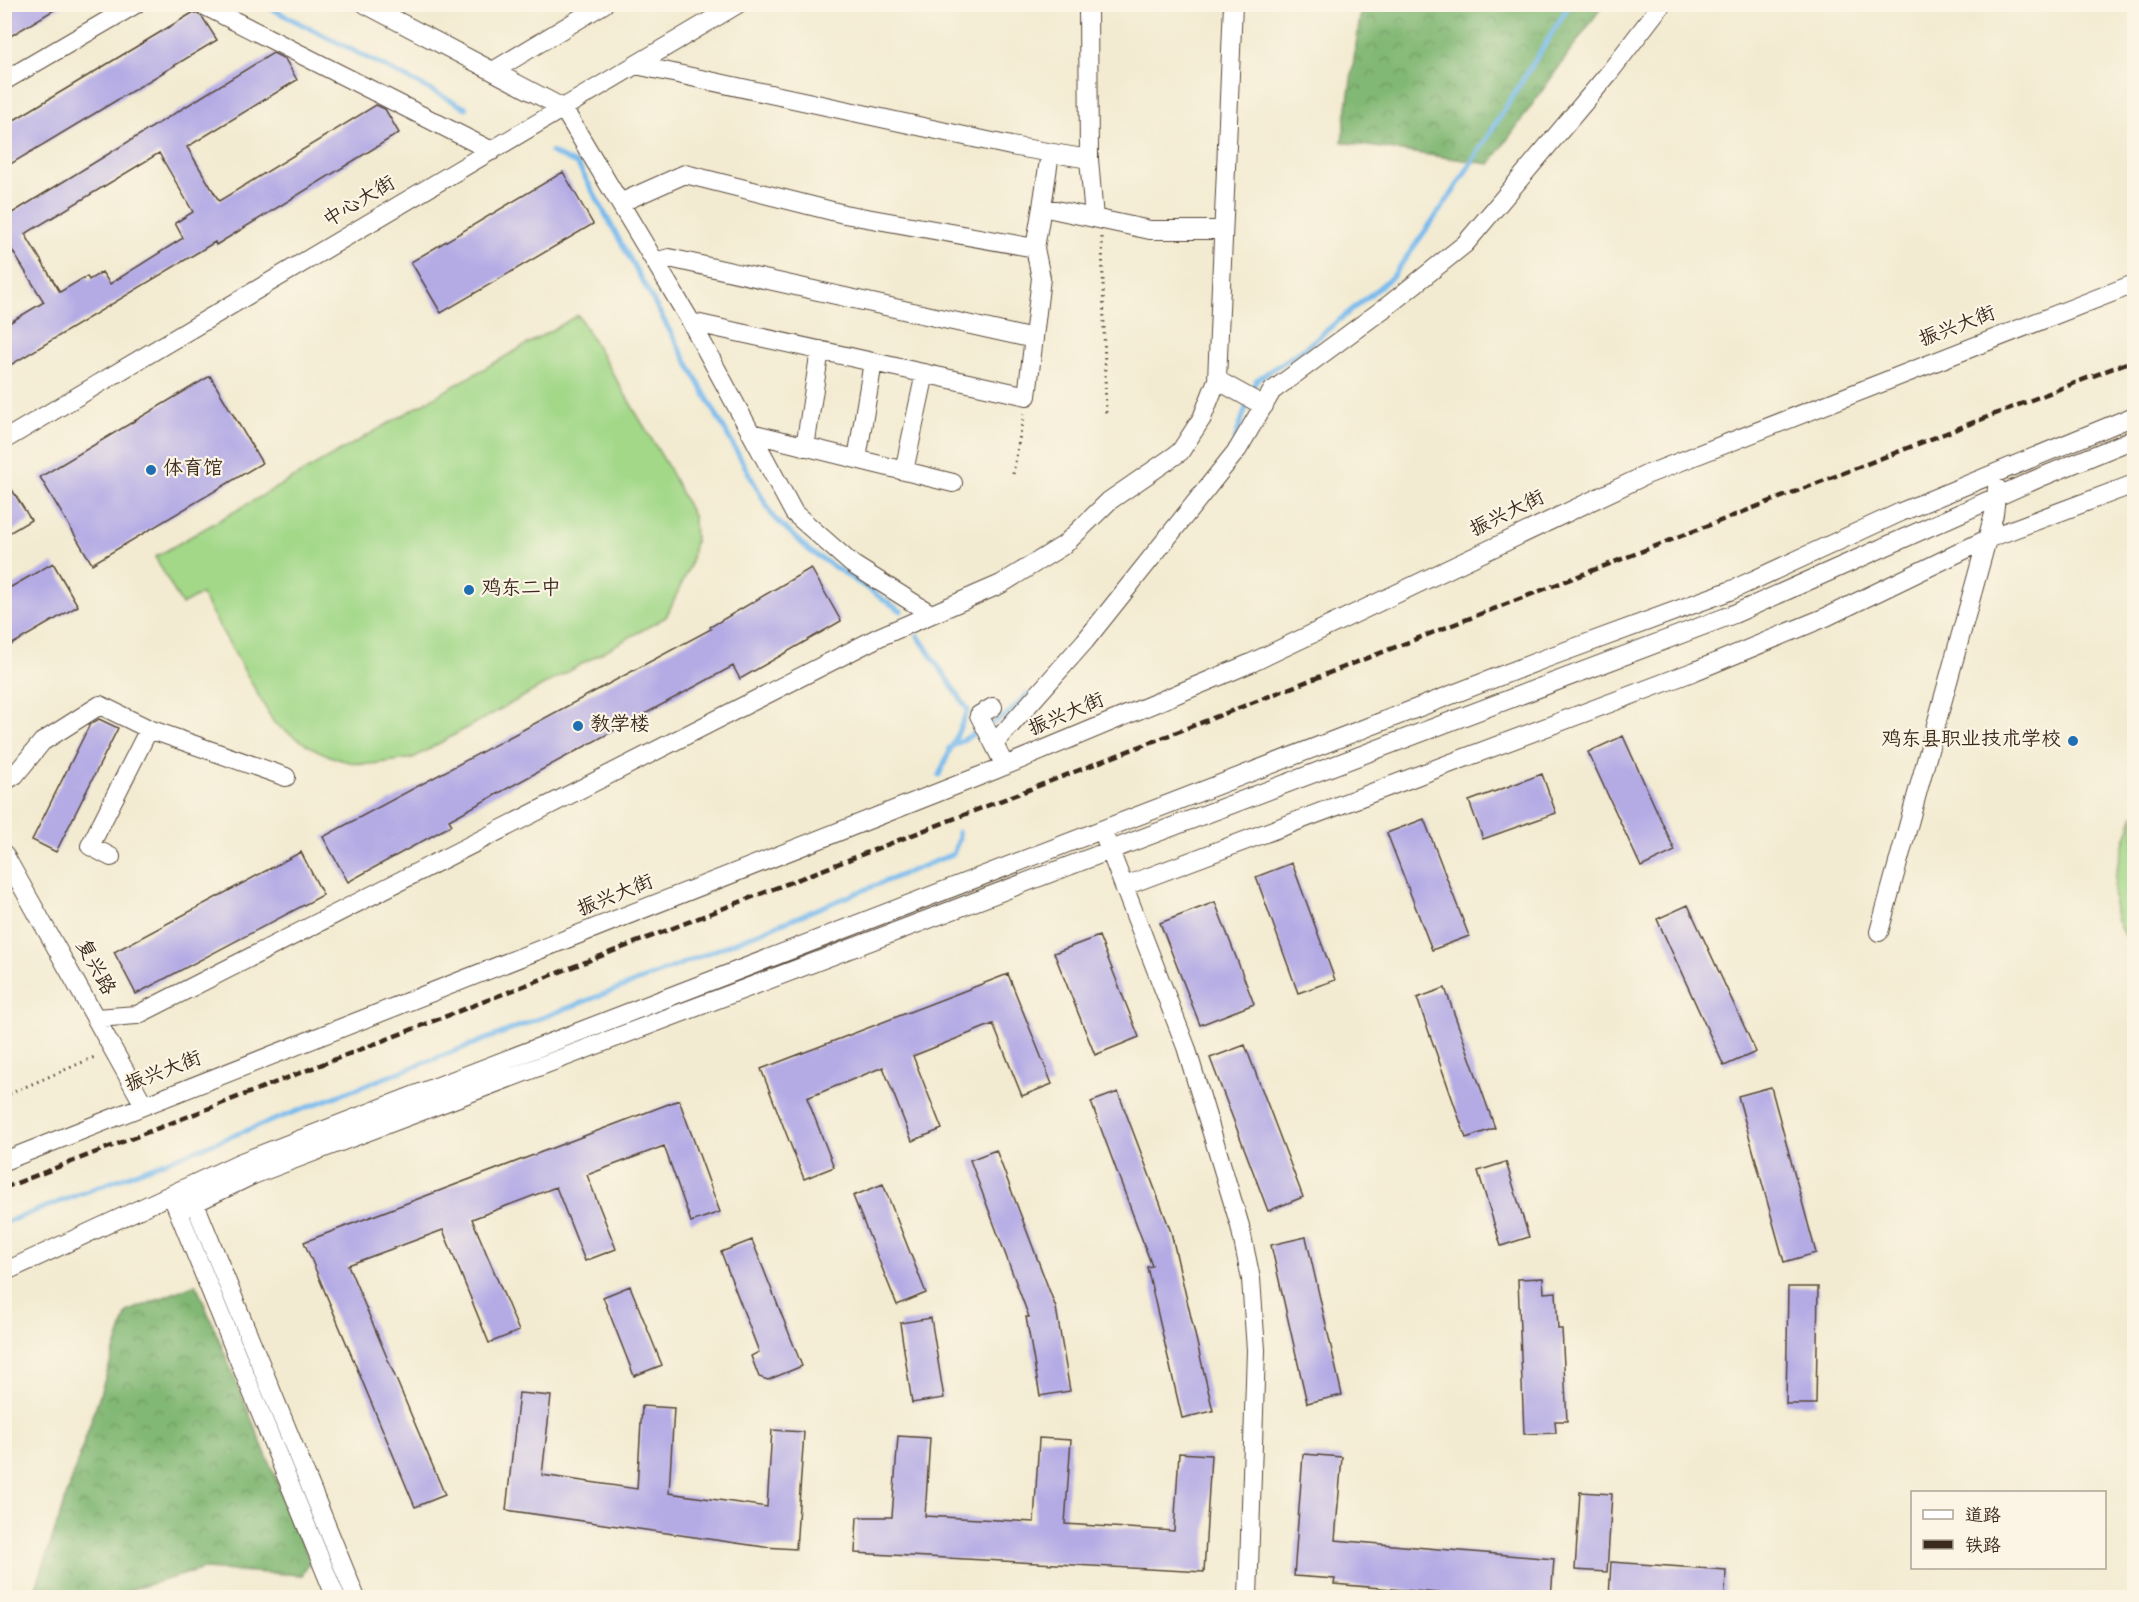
<svg xmlns="http://www.w3.org/2000/svg" width="2139" height="1602" font-family="Dekko,'LXGW WenKai TC',sans-serif">
<style>
.grass{fill:#a3d889;stroke:#6f8154;stroke-width:1.5}
.forest{fill:url(#forest-crowns);stroke:#5e714a;stroke-width:1.5}
.lines{fill:none;stroke-linecap:round;stroke-linejoin:round}
.stream{stroke:#77baed;stroke-width:5}
.building{fill:#b4abe5;fill-rule:evenodd}
.minor-casing{stroke:#574739;stroke-width:20}
.path{stroke:#574739;stroke-width:3;stroke-dasharray:1.5 4.5;stroke-linecap:butt}
.minor{stroke:#fff;stroke-width:18}
.rail{stroke:#3b2a1e;stroke-width:4.5;stroke-dasharray:9 4.5;stroke-linecap:butt}
.poi-dot{fill:#1f6fb2;stroke:#fcf5e5;stroke-width:2}
.labels{text-anchor:middle;dominant-baseline:central;stroke-width:4.5;stroke-linejoin:round;paint-order:stroke}
.street-label{font-size:20px;fill:#3b2a1e;stroke:#fcf5e5}
.poi-label{font-size:20px;fill:#3b2a1e;stroke:#fcf5e5;text-anchor:start}
</style>
<defs>
<pattern id="forest-crowns" width="20" height="18" patternUnits="userSpaceOnUse" patternTransform="scale(1.5)"><rect width="20" height="18" fill="#82b875"/><path d="M2 6a3 3 0 1 1 6 0M12 15a3 3 0 1 1 6 0" fill="none" stroke="#6c965f"/></pattern>
</defs>
<rect width="100%" height="100%" fill="#fcf5e5"/>
<filter id="ink" filterUnits="userSpaceOnUse"><feTurbulence type="fractalNoise" baseFrequency=".0167" numOctaves="2"/><feDisplacementMap in="SourceGraphic" scale="12" xChannelSelector="R" yChannelSelector="G"/><feConvolveMatrix kernelMatrix="1 2 1 2 8 2 1 2 1" color-interpolation-filters="sRGB"/></filter>
<filter id="wash" filterUnits="userSpaceOnUse"><feTurbulence type="fractalNoise" baseFrequency=".008" numOctaves="4" result="noise"/><feDisplacementMap in="SourceGraphic" scale="24" xChannelSelector="R" yChannelSelector="G"/><feGaussianBlur stdDeviation="1.35" result="paint"/><feColorMatrix in="noise" values="0 0 0 0 0 0 0 0 0 0 0 0 0 0 0 0 0 1.4 0 .05"/><feComposite in="paint" operator="in"/></filter>
<g filter="url(#wash)">
<rect width="100%" height="100%" fill="#f3ebd1"/>
<path class="grass" d="M578,315L667,465L694,518L695,541L690,566L666,617L413,758C398,760 382,764 367,764C333,764 301,742 274,723L201,594L182,605L155,557Z
M2134,814V948C2096,909 2120,859 2134,814Z"/>
<path class="forest" d="M1362,4H1603V5L1490,164L1342,142Z
M196,1284L310,1562L302,1575L204,1569L132,1589L118,1597H33L127,1312Z"/>
<g class="lines">
<path class="stream" d="M262,4L466,108
M551,152L578,165L773,517L810,551L901,611
M1251,394L1256,380L1305,348L1393,276L1453,192L1570,4
M1235,439L1248,402
M918,636L968,710L939,775
M949,748L1007,715L1027,694
M4,1223L654,975L953,854L959,839L958,832"/>
</g>
<g id="blocks">
<path class="building" d="M4,4H64L4,40Z
M194,12L203,18L217,40L4,168V126Z
M273,53L285,59L297,80L187,147L219,201L376,105L385,109L399,133L216,245L215,242L4,369V326L44,302L4,237V218ZM159,153L193,212L175,223L183,238L110,284L102,272L89,280L87,276L60,292L25,234Z
M563,172L593,224L441,313L411,262Z
M210,376L262,463L92,564L40,477Z
M4,477L31,520L4,536Z
M53,563L78,606L4,649V591Z
M811,568L841,621L740,679L733,666L449,820L452,825L348,882L323,837L711,629L710,627Z
M99,719L118,728L56,852L32,840L90,724Z
M1623,736L1675,851L1641,867L1588,752Z
M1542,774L1556,813L1483,839L1469,801Z
M1424,819L1469,936L1432,950L1387,833Z
M301,852L323,895L136,994L114,952Z
M1292,863L1335,980L1298,993L1256,877Z
M1215,902L1254,1004L1200,1025L1160,923Z
M1688,905L1756,1052L1724,1066L1657,919Z
M1099,936L1139,1037L1095,1055L1054,953Z
M1008,974L1052,1084L1022,1096L993,1024L913,1056L942,1129L912,1141L883,1067L807,1098L834,1167L804,1179L761,1069Z
M1445,988L1495,1128L1466,1138L1417,998Z
M1245,1045L1303,1197L1268,1211L1210,1058Z
M1771,1087L1816,1253L1784,1262L1738,1096Z
M1118,1092L1171,1232L1213,1411L1182,1418L1147,1267L1152,1266L1091,1102Z
M679,1100L720,1212L691,1222L664,1146L587,1175L616,1249L585,1261L556,1187L472,1219L519,1331L489,1343L443,1230L348,1265L445,1495L415,1507L304,1242Z
M996,1150L1056,1308L1070,1391L1040,1396L1026,1317H1029L970,1160Z
M1506,1162L1529,1237L1501,1246L1478,1171Z
M883,1184L926,1293L897,1305L853,1196Z
M1306,1237L1342,1395L1307,1403L1271,1245Z
M752,1240L802,1366L768,1380L759,1377L751,1356L759,1352L721,1252Z
M1543,1278L1544,1293L1556,1292L1558,1329H1562L1567,1421H1555L1556,1433L1524,1434L1518,1279Z
M630,1286L662,1365L634,1376L603,1297Z
M1788,1287H1818L1816,1404H1786Z
M931,1318L944,1398L912,1403L900,1323Z
M519,1393L551,1396L542,1475L637,1489L642,1406L674,1408L669,1493L767,1507L772,1430L804,1432L796,1549L764,1547L506,1510Z
M898,1436L930,1438L925,1516L1034,1522L1039,1438L1071,1440L1065,1524L1174,1531L1179,1453L1211,1455L1204,1572L855,1553L857,1517H892Z
M1303,1454L1342,1457L1335,1540L1554,1559L1551,1598H1496L1334,1584L1335,1579L1294,1576Z
M1580,1492L1612,1494L1607,1572L1575,1570Z
M1611,1562L1726,1570L1725,1598H1609Z"/>
</g>
</g>
<g filter="url(#ink)">
<use href="#blocks" fill-opacity="0" stroke="#574739" stroke-width="1.5"/>
<g class="lines">
<g class="minor-casing">
<path id="minor" d="M201,4L492,151
M365,4L563,108L691,322L751,433L953,483
M1088,4L1089,159L1094,218
M636,65L1011,146L1089,159
M493,71L604,4
M4,81L136,4
M620,203L685,174L844,214L1035,248
M1042,207L1050,153
M655,262L669,258L1034,339
M691,322L1027,396L1041,278L1035,248L1042,207L1150,230H1223
M1217,380L1264,406
M751,433L794,513L852,564L931,614
M4,440L738,4
M805,447L820,350
M857,459L873,362
M904,471L925,373
M993,707L979,715L994,744
M1005,766L994,744L1085,641L1238,449L1272,391L1390,304L1465,244L1609,73L1662,4
M4,782L15,775L42,742L100,705L149,729L286,777
M1106,840L1186,1047L1240,1226L1251,1279L1256,1350L1248,1598
M4,854L144,1105
M111,857L90,846L149,729
M1125,886L1695,671L1826,617L1987,539L2134,484
M1879,932L1994,514L1997,488
M96,1018L137,1015L879,637L1001,584L1064,545L1109,501L1180,452L1202,418L1217,380L1233,4
M4,1161L995,770L1251,663L1646,475L2134,284
M191,1194L356,1598
M174,1201L336,1598
M178,1211L253,1175L1734,614L2039,478L2134,439
M4,1272L239,1163L1544,659L1732,590L1901,512L2134,416"/>
</g>
<path class="path" d="M1102,237L1106,415
M1013,474L1024,412
M4,1096L97,1056"/>
<use href="#minor" class="minor"/>
<path class="rail" d="M4,1188L2134,360"/>
</g>
</g>
<g class="poi-dot">
<circle cx="151" cy="470" r="6"/>
<circle cx="469" cy="590" r="6"/>
<circle cx="578" cy="726" r="6"/>
<circle cx="2073" cy="741" r="6"/>
</g>
<g class="labels">
<g class="street-label">
<text transform="translate(360 203) rotate(-31)">中心大街</text>
<text transform="translate(1958 328) rotate(-21)">振兴大街</text>
<text transform="translate(1508 515) rotate(-26)">振兴大街</text>
<text transform="translate(1067 716) rotate(-23)">振兴大街</text>
<text transform="translate(616 897) rotate(-22)">振兴大街</text>
<text transform="translate(94 968) rotate(61)">复兴路</text>
<text transform="translate(164 1073) rotate(-21)">振兴大街</text>
</g>
<g class="poi-label">
<text x="163" y="470">体育馆</text>
<text x="481" y="590">鸡东二中</text>
<text x="590" y="726">教学楼</text>
<text x="2061" y="741" text-anchor="end">鸡东县职业技术学校</text>
</g>
</g>
<rect width="2139" height="1602" fill="none" stroke="#fcf5e5" stroke-width="24"/>
<rect x="1911" y="1491" width="195" height="78" fill="#fcf5e5" stroke="#afa495" stroke-width="1.5"/>
<rect x="1923" y="1510" width="30" height="9" fill="#ffffff" stroke="#afa495" stroke-width="1.5"/>
<text x="1965" y="1521" font-size="18" fill="#3b2a1e">道路</text>
<rect x="1923" y="1540" width="30" height="9" fill="#3b2a1e" stroke="#afa495" stroke-width="1.5"/>
<text x="1965" y="1551" font-size="18" fill="#3b2a1e">铁路</text>
</svg>
